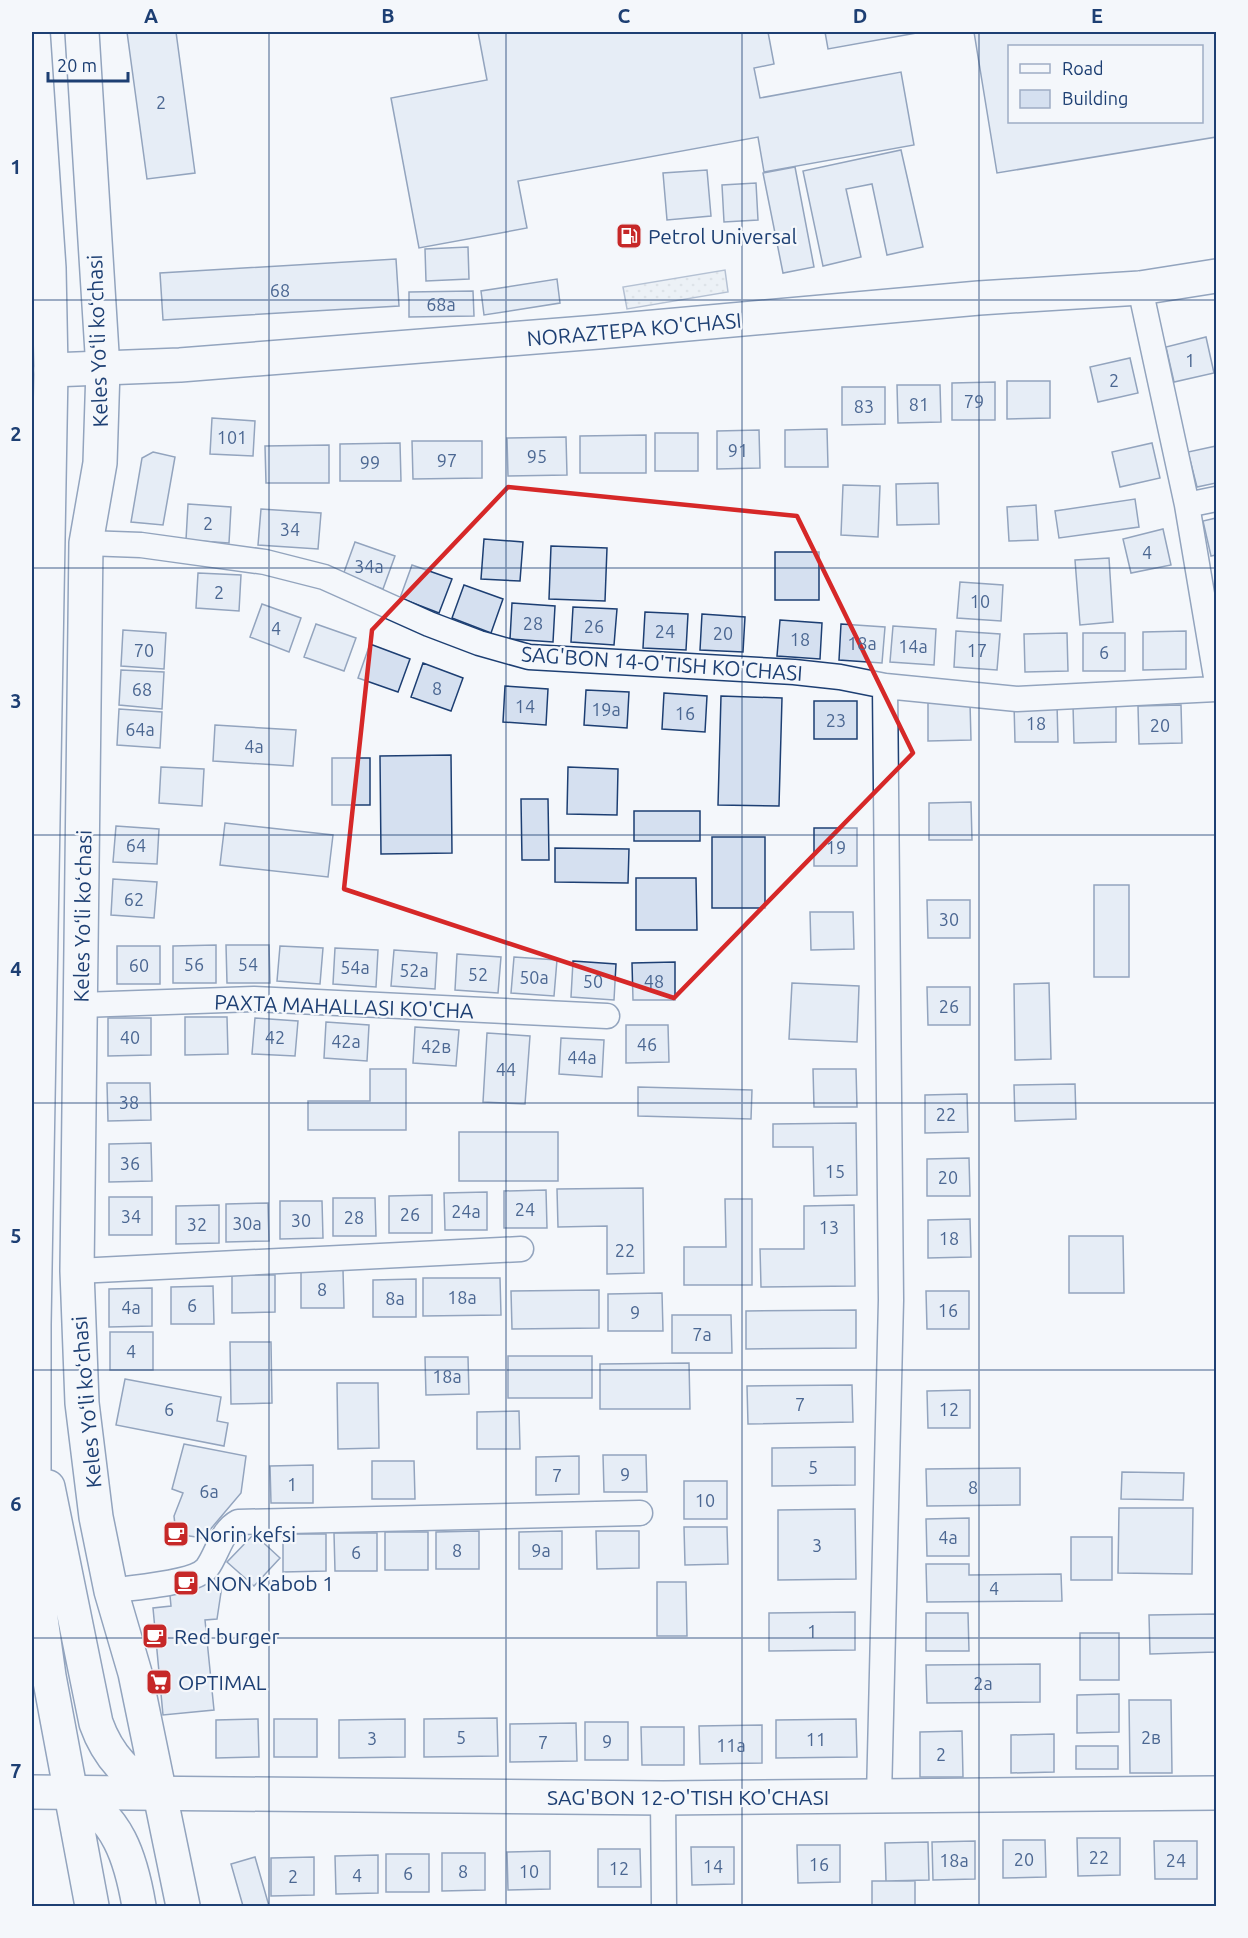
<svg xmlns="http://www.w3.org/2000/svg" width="1248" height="1938" font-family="Ubuntu,sans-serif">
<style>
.grass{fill:url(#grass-dots);stroke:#687fa3;stroke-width:1.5}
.building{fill:#d5e0f0;stroke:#1d3f73;stroke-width:1.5;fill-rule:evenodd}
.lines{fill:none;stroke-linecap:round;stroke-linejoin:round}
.street-casing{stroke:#1d3f73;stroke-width:27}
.secondary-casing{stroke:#1d3f73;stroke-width:36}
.primary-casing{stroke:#1d3f73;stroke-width:36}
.street{stroke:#f4f7fb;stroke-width:24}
.secondary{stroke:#f4f7fb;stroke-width:33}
.primary{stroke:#f4f7fb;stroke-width:33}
.marked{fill:none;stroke:#d62828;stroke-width:4.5;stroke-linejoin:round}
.grid{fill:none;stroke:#1d3f73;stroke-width:1.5;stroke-opacity:0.55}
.labels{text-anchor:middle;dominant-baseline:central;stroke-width:4.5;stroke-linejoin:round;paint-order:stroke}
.number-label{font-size:18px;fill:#4b6792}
.poi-label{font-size:21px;fill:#1d3f73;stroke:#f4f7fb;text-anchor:start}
.street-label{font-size:21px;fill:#1d3f73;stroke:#f4f7fb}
.neatline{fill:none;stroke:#1d3f73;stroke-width:2}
.grid-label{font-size:20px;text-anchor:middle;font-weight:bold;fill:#1d3f73}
</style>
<defs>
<pattern id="grass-dots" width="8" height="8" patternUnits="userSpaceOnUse" patternTransform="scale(1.5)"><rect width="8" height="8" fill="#e3e9f0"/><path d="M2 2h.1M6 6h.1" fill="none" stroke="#c2c9d1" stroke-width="1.8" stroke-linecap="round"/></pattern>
</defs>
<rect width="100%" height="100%" fill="#f4f7fb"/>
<path class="grass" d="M725,270L728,292L627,309L623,287Z"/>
<path class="building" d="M127,32H176L195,173L147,179Z
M478,32H768L774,64L754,68L760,98L901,72L914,145L764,172L758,137L518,181L527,228L419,248L391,98L487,80Z
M825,32H922L828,49Z
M974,32H1216V137L997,173ZM1010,46H1202V122H1010Z
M901,150L923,247L887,255L872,184L846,189L861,257L823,266L803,171Z
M795,167L814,267L783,273L763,173Z
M707,170L711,216L667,220L663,173Z
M756,183L758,220L724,222L722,185Z
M468,247L469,279L426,281L425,249Z
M396,259L399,306L163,320L160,273Z
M557,279L560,303L484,315L481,291Z
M473,291L474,316L409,317V292Z
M1206,337L1214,373L1174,382L1166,347Z
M1130,358L1138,393L1098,402L1090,367Z
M1007,381H1050V418L1007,419Z
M995,382V420H952V383Z
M897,385H940L941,422L898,423Z
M842,387H885V424L842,425Z
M212,418L255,421L253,456L210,454Z
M827,429L828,467H785V430Z
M759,430L760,468L717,469V431Z
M655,433H698V471H655Z
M646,435V473H580V436Z
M566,437L567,475L508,476L507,438Z
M412,441H482V478L413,479Z
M400,443L401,481H340V444Z
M1152,443L1160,478L1120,487L1112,452Z
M329,445V483H266L265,446Z
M1216,446V483L1197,487L1188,452Z
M153,452L175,457L163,525L131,522L142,458Z
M938,483L939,524L897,525L896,484Z
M843,485L880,486L878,537L841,535Z
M1135,499L1139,527L1059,538L1055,511Z
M188,504L231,507L229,543L186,540Z
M1036,505L1038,540L1009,541L1007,507Z
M261,509L321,513L318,549L258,545Z
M1216,518V555L1211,556L1203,521Z
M1163,529L1171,565L1131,573L1123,539Z
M484,539L523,542L520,581L481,579Z
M355,542L395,556L383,589L343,575Z
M551,546L607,548L605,601L549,599Z
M775,552H819V600H775Z
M1109,558L1113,622L1080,625L1075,560Z
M412,565L452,579L439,613L400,598Z
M198,573L241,575L239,611L196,608Z
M960,582L1003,585L1001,621L957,618Z
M464,585L503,599L491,633L452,618Z
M512,603L555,606L553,642L510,639Z
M262,604L301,618L289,652L250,637Z
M573,607L617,609L614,645L571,642Z
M645,612L688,614L686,650L643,648Z
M702,614L745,617L743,652L700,650Z
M780,620L822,623L820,659L777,656Z
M316,624L356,638L344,671L304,657Z
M841,624L885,627L882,663L839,660Z
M893,626L936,629L934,665L890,662Z
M123,630L166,633L164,669L121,666Z
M956,631L1000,634L997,670L954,667Z
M1186,631V669L1143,670V632Z
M1067,633L1068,671L1025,672L1024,634Z
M1083,633H1125V671H1083Z
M370,644L410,659L398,692L358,678Z
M423,663L463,678L451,711L411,697Z
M121,670L164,672L162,709L119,705Z
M505,686L548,689L546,725L503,722Z
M586,690L629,692L627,728L584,725Z
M664,693L707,696L705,732L662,729Z
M721,696L782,698L779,806L718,805Z
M814,701H857V739H814Z
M928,703H970L971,740L928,741Z
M1014,704H1057L1058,742H1015Z
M1073,705H1116V742L1074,743Z
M1181,705L1182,743L1139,744L1138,706Z
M119,709L162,712L160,748L117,745Z
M215,725L296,730L293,766L213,761Z
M451,755L452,853L381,854L380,756Z
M332,758H370V805H332Z
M161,767L204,769L202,806L159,803Z
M568,767L618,769L617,815L567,814Z
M521,799H548L549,860H522Z
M971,802L972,840H929V803Z
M634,811H700V841H634Z
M225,823L333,835L328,877L220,865Z
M116,826L159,829L157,864L113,862Z
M814,828H857V866H814Z
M712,837H765V908H712Z
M555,848L629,849L628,883L555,882Z
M636,878H696L697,930H636Z
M113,879L157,882L154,918L111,915Z
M1094,885H1129V977H1094Z
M927,900H970V938H928Z
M810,912H853L854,949L811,950Z
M216,945V983H173V946Z
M226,945H269L270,983H227Z
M117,946H160V984H117Z
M280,946L323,948L320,984L277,981Z
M335,948L378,950L376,987L333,984Z
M394,950L437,953L435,989L391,986Z
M457,954L501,957L498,993L455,990Z
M514,957L557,960L554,996L511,993Z
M573,961L616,964L614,1000L571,997Z
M675,962V1000H633L632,963Z
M792,983L859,986L857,1042L789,1039Z
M1049,983L1051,1059L1015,1060L1014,984Z
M927,987H970V1025H928Z
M185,1017H227L228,1054L185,1055Z
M108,1018H151V1055L108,1056Z
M255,1018L298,1021L295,1056L252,1054Z
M326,1022L369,1025L367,1061L324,1058Z
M626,1025H668L669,1062L626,1063Z
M415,1027L459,1030L456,1066L413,1063Z
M487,1033L530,1036L525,1104L483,1102Z
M561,1038L604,1040L602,1077L559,1074Z
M370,1069H406V1130H308V1101H370Z
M813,1069H856L857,1107H814Z
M107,1083H150L151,1120L108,1121Z
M1075,1084L1076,1119L1015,1121L1014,1085Z
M638,1087L752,1090L751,1119L638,1116Z
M967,1094L968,1132L925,1133V1095Z
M856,1123L857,1195L814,1196L813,1147H773V1124Z
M459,1132H558V1181H459Z
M151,1143L152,1181L109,1182V1144Z
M969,1158L970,1196H927V1159Z
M643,1188L644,1273L607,1274V1226L558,1227L557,1189Z
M546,1190L547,1228H504V1191Z
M487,1192V1230H445L444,1193Z
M432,1195V1233H389V1196Z
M109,1197H152V1235H109Z
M333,1198H375L376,1236H333Z
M725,1199H752V1285H684V1247H726Z
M280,1201H322L323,1238L280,1239Z
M268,1203L269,1241L226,1242V1204Z
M219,1205V1243L176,1244V1206Z
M854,1205L855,1286L761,1287L760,1249H804V1206Z
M970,1219L971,1257L928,1258V1220Z
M1069,1236H1123L1124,1293H1069Z
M301,1270H343L344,1308H301Z
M232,1275H275V1312L232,1313Z
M423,1278H500L501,1315L423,1316Z
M416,1279V1317H373V1280Z
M213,1286L214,1324H171V1287Z
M152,1288V1326L109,1327V1289Z
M599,1290V1328L512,1329L511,1291Z
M926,1291H969V1329H927Z
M662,1293L663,1331H608V1294Z
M856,1310V1348L746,1349V1311Z
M672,1315H731L732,1353H672Z
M110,1332H153V1370H110Z
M230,1342H271L272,1403L231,1404Z
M508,1356H592V1398H508Z
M425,1357H468L469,1394L426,1395Z
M689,1363L690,1409H600V1364Z
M125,1379L221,1397L217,1421L228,1423L224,1446L116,1425Z
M337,1383H378L379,1448L338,1449Z
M852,1385L853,1422L748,1424L747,1386Z
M970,1390V1428H928L927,1391Z
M519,1411L520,1449H477V1412Z
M184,1444L246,1456L241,1493L203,1538L176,1534L174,1516L183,1493L172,1489Z
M855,1447V1485L772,1486V1448Z
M603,1455H646L647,1492H604Z
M579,1456V1494L536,1495V1457Z
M372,1461H414L415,1499H372Z
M313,1465V1503H271L270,1466Z
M1020,1468V1505L927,1506L926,1469Z
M1122,1472L1184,1473L1183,1500L1121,1499Z
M684,1481H727V1519H684Z
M1119,1508H1193L1192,1574L1118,1573Z
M855,1509L856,1579L778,1580V1510Z
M969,1518V1556H927L926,1519Z
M684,1527H727L728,1564L685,1565Z
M479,1531V1569H436V1532Z
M562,1531V1569H519V1532Z
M596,1531H639V1568L597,1569Z
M385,1532H428V1570H385Z
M334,1533H377V1571H335Z
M254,1534L280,1558L254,1586L227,1562Z
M283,1534H326V1571L283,1572Z
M1071,1537H1112V1580H1071Z
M926,1564H969V1575L1061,1574L1062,1601L927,1602Z
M223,1579L217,1619L205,1620L214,1710L163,1715L153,1608L171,1606L169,1585Z
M657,1582H686L687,1636H657Z
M855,1612V1650L769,1651V1613Z
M926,1613H968L969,1651H926Z
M1216,1614V1652L1150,1654L1149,1615Z
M1080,1633H1119V1680H1080Z
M1040,1664V1702L927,1703L926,1665Z
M1119,1694V1732L1077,1733V1695Z
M1129,1700H1171L1172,1773H1130Z
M497,1718L498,1756L424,1757V1719Z
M258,1719L259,1757L216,1758V1720Z
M274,1719H317V1757H274Z
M405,1719V1757L339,1758V1720Z
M856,1719L857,1757L776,1758V1720Z
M585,1722H628V1760H585Z
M576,1723L577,1761L510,1762V1724Z
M762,1725V1763L700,1764L699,1726Z
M641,1727H684V1765H642Z
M962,1731L963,1777H920V1732Z
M1054,1734V1772L1011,1773V1735Z
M1076,1746H1118V1769H1076Z
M1077,1838H1120V1875L1078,1876Z
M1003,1840H1045L1046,1877L1003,1878Z
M975,1841V1879L933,1880L932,1842Z
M1154,1841H1197V1879H1155Z
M928,1842L929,1880L886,1881L885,1843Z
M797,1845H840V1882L798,1883Z
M691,1847H734V1884L692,1885Z
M598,1849H640L641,1887H598Z
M550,1851V1889L508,1890L507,1852Z
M442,1853H485V1890L442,1891Z
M386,1854H429V1892H386Z
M378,1855V1893L336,1894L335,1856Z
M255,1857L269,1906H243L231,1864Z
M314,1857V1895L271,1896V1858Z
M872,1881H915V1906H872Z"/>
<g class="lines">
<g class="street-casing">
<path id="street" d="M1140,288L1187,505L1216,677
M1187,505L1216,499
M86,543L141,545L265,562L324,577L429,624L479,643L529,657L794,672L840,677L885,686L1017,699L1216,689
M81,1005L254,999L607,1016
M77,1271L521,1249
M111,1591C133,1587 194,1584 207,1568C218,1553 221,1531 238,1522L640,1513
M879,1797L891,1300L885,686
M663,1798L664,1906"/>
</g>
<g class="secondary-casing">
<path id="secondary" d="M51,370L180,365L598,332L979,298L1140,288L1216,276
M32,1792L663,1798L1216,1793"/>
</g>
<g class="primary-casing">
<path id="primary" d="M33,32L49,268L51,370L34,1324V1568L49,1676L92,1906
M82,32L103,369L100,463L86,543L77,1271L82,1403L96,1517L111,1591L135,1673L183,1906
M48,1487L96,1723C108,1757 129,1778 160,1794
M71,1793C118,1815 131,1859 139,1906"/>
</g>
<use href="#street" class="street"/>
<use href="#secondary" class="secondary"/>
<use href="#primary" class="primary"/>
</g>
<path d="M0 0H1248V1938H0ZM508,487L797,516L913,753L674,998L344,889L372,630Z" fill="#f4f7fb" fill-opacity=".55" fill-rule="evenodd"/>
<path class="marked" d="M508,487L797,516L913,753L674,998L344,889L372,630Z"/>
<path class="grid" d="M269,32V1906M506,32V1906M742,32V1906M979,32V1906M32,300H1216M32,568H1216M32,835H1216M32,1103H1216M32,1370H1216M32,1638H1216"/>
<defs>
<g id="fuel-square" transform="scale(1.35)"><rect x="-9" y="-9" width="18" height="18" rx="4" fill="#c62828" stroke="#f4f7fb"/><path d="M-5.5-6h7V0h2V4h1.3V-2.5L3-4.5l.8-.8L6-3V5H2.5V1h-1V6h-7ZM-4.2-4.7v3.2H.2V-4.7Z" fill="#fff"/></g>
<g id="cafe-square" transform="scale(1.35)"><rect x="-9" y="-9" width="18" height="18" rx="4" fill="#c62828" stroke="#f4f7fb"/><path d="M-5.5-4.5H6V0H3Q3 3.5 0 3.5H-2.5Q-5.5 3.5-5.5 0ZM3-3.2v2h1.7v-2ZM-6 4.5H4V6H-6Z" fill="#fff"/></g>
<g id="supermarket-square" transform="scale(1.35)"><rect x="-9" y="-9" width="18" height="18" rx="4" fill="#c62828" stroke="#f4f7fb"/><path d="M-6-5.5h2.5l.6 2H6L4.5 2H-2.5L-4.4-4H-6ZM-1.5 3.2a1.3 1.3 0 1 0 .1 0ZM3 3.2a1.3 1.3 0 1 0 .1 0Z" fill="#fff"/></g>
</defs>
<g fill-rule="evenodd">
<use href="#fuel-square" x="629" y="236"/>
<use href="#cafe-square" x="176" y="1534"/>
<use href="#cafe-square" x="186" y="1583"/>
<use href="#cafe-square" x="155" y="1636"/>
<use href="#supermarket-square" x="159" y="1682"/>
</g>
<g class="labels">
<g class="number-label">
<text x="161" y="102">2</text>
<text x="280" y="290">68</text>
<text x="441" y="304">68а</text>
<text x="1190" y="360">1</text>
<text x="1114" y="380">2</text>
<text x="974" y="401">79</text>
<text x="919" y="404">81</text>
<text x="864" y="406">83</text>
<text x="232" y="437">101</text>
<text x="738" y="450">91</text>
<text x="537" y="456">95</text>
<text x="447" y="460">97</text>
<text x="370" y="462">99</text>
<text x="208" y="523">2</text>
<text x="290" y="529">34</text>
<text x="1147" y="552">4</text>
<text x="369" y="566">34a</text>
<text x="219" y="592">2</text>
<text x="980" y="601">10</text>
<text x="533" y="623">28</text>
<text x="594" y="626">26</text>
<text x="276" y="628">4</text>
<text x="665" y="631">24</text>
<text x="723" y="633">20</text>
<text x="800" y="639">18</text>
<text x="862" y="643">18a</text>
<text x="913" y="646">14a</text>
<text x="144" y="650">70</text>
<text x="977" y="650">17</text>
<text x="1104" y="652">6</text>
<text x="437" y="688">8</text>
<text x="142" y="689">68</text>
<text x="525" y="706">14</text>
<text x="606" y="709">19a</text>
<text x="685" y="713">16</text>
<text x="836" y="720">23</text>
<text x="1036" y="723">18</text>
<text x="1160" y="725">20</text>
<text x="140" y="729">64a</text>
<text x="254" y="746">4a</text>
<text x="136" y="845">64</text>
<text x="836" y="847">19</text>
<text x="134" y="899">62</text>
<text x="949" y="919">30</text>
<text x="194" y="964">56</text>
<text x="248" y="964">54</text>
<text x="139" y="965">60</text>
<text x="355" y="967">54a</text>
<text x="414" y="970">52a</text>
<text x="478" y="974">52</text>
<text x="534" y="977">50a</text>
<text x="593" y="981">50</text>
<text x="654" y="981">48</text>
<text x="949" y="1006">26</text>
<text x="130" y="1037">40</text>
<text x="275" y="1037">42</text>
<text x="346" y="1041">42a</text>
<text x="647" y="1044">46</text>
<text x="436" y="1046">42в</text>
<text x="582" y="1057">44a</text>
<text x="506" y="1069">44</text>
<text x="129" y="1102">38</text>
<text x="946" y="1114">22</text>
<text x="130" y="1163">36</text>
<text x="835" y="1171">15</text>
<text x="948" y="1177">20</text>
<text x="525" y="1209">24</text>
<text x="466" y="1211">24a</text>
<text x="410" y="1214">26</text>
<text x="131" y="1216">34</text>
<text x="354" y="1217">28</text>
<text x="301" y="1220">30</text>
<text x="247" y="1223">30a</text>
<text x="197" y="1224">32</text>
<text x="829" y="1227">13</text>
<text x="949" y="1238">18</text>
<text x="625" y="1250">22</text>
<text x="322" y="1289">8</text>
<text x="462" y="1297">18a</text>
<text x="395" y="1298">8a</text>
<text x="192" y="1305">6</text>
<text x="131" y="1307">4a</text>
<text x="948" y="1310">16</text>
<text x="635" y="1312">9</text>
<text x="702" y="1334">7a</text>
<text x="131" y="1351">4</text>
<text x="447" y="1376">18a</text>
<text x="800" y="1404">7</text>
<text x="169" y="1409">6</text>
<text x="949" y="1409">12</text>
<text x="813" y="1467">5</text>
<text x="625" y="1474">9</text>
<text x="557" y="1475">7</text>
<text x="292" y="1484">1</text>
<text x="973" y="1487">8</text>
<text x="209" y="1491">6a</text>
<text x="705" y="1500">10</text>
<text x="948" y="1537">4а</text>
<text x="817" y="1545">3</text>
<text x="457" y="1550">8</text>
<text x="541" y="1550">9a</text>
<text x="356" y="1552">6</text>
<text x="994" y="1588">4</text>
<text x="812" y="1631">1</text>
<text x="983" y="1683">2a</text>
<text x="461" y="1737">5</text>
<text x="1151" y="1737">2в</text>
<text x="372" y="1738">3</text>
<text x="816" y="1739">11</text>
<text x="607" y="1741">9</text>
<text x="543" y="1742">7</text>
<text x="731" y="1745">11a</text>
<text x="941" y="1754">2</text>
<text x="1099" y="1857">22</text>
<text x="1024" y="1859">20</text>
<text x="954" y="1860">18а</text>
<text x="1176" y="1860">24</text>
<text x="819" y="1864">16</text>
<text x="713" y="1866">14</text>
<text x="619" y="1868">12</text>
<text x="463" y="1871">8</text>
<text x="529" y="1871">10</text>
<text x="408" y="1873">6</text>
<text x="357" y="1875">4</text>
<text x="293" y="1876">2</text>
</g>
<g class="poi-label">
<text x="648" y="236">Petrol Universal</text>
<text x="195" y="1534">Norin kefsi</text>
<text x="206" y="1583">NON Kabob 1</text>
<text x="174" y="1636">Red burger</text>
<text x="178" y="1682">OPTIMAL</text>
</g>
<g class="street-label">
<text transform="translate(634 329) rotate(-5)">NORAZTEPA KO'CHASI</text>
<text transform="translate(97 341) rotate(-92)">Keles Yoʻli koʻchasi</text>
<text transform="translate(662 663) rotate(4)">SAG'BON 14-O'TISH KO'CHASI</text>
<text transform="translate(82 916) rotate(-89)">Keles Yoʻli koʻchasi</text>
<text transform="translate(344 1006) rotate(2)">PAXTA MAHALLASI KO'CHA</text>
<text transform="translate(86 1402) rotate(-95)">Keles Yoʻli koʻchasi</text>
<text x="688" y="1797">SAG'BON 12-O'TISH KO'CHASI</text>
</g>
</g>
<rect width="1248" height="1938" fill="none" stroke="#f4f7fb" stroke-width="66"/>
<rect x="1008" y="45" width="195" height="78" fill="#f4f7fb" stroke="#9eadc5" stroke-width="1.5"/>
<rect x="1020" y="64" width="30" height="9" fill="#f4f7fb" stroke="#9eadc5" stroke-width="1.5"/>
<text x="1062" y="75" font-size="18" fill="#1d3f73">Road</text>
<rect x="1020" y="90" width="30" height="18" fill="#d5e0f0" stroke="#9eadc5" stroke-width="1.5"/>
<text x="1062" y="105" font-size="18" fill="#1d3f73">Building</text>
<path d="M48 72v9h80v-9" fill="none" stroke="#1d3f73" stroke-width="3"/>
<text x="57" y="72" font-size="18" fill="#1d3f73" stroke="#f4f7fb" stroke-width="4.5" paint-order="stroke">20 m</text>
<rect x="33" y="33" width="1182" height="1872" class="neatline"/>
<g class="grid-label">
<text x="151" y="23">A</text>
<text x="388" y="23">B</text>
<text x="624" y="23">C</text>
<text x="860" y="23">D</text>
<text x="1097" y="23">E</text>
<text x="16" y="174">1</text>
<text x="16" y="441">2</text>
<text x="16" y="708">3</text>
<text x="16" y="976">4</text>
<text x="16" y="1243">5</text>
<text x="16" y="1511">6</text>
<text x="16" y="1778">7</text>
</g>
</svg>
